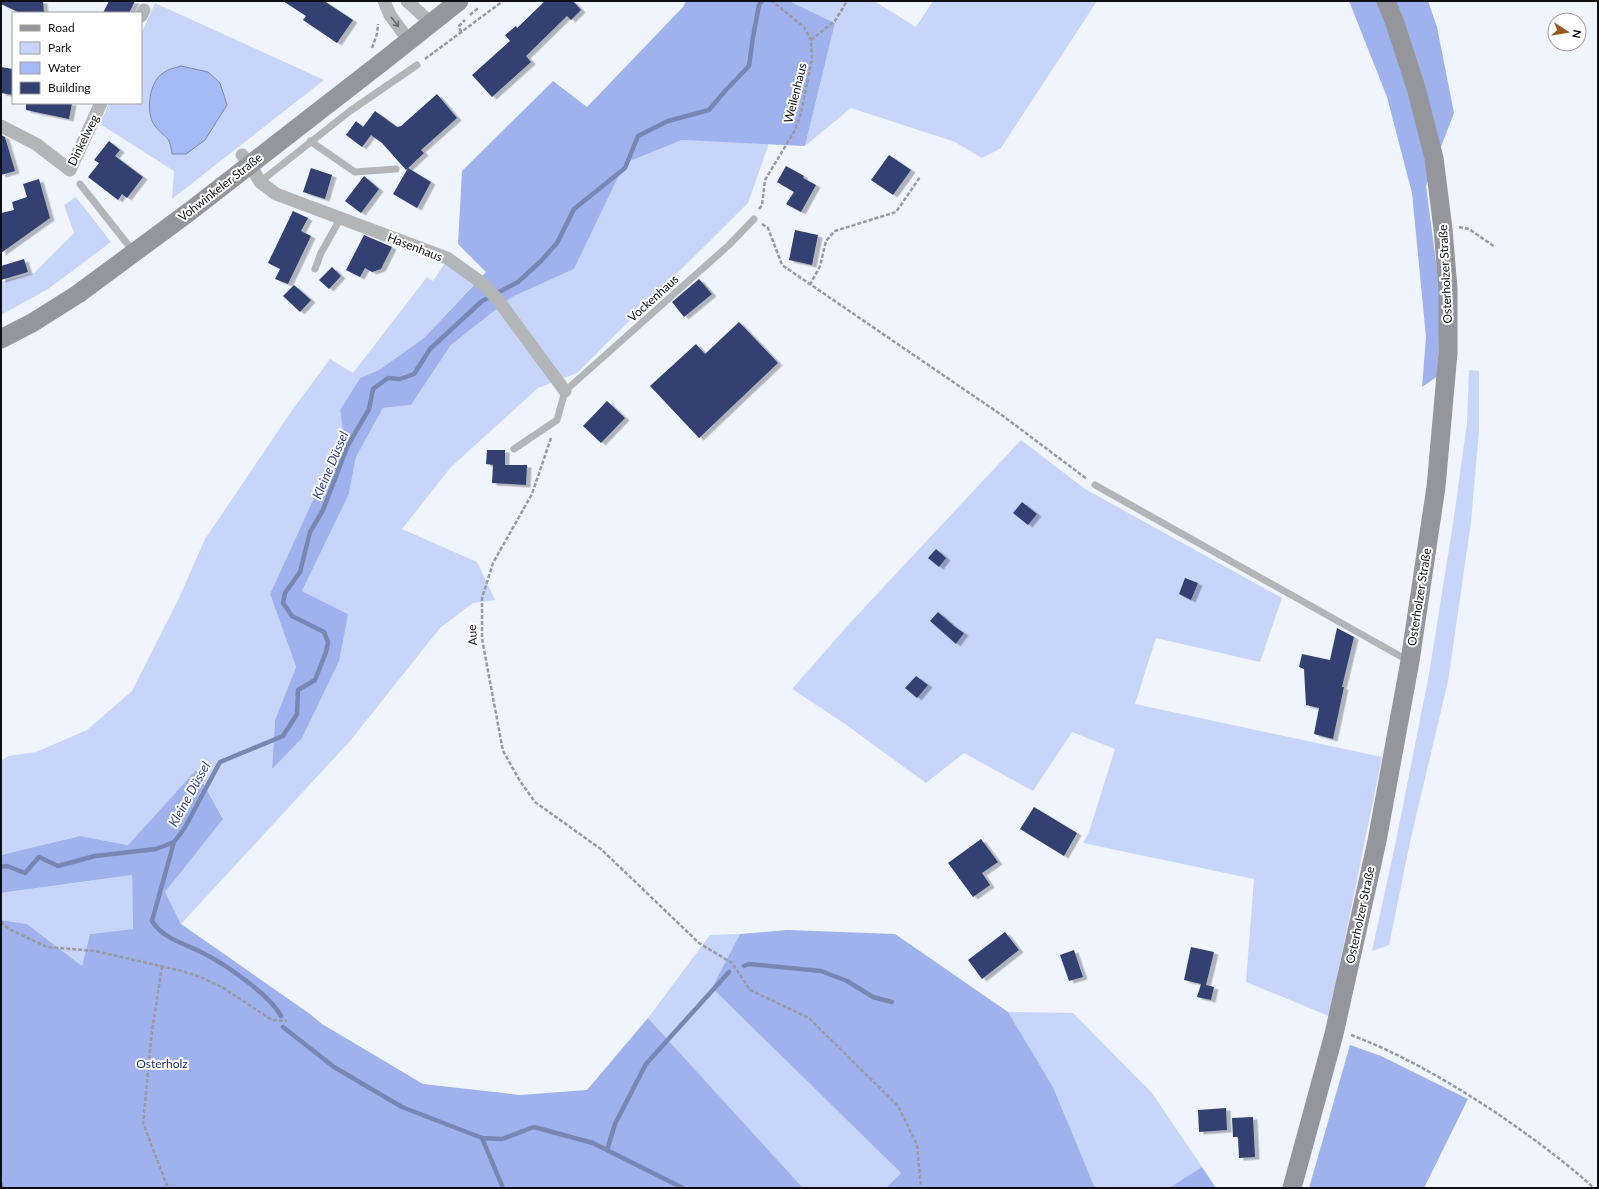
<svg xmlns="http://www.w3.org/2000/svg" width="1599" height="1189" font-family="Lato,sans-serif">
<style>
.green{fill:#c7d5fb}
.forest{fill:#9fb2ee}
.water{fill:#a6baf5;stroke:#7887b1}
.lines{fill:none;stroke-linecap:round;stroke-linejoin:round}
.stream{stroke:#7887b1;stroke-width:4.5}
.building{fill:#324072;filter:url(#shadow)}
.path{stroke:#979aa0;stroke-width:2.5;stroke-dasharray:4 2;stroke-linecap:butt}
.lane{stroke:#b3b5b8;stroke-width:7}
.street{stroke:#b3b5b8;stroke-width:13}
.secondary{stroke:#94969b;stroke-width:19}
.oneway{stroke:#696a6d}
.labels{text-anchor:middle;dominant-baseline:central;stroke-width:4;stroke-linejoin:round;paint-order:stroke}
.street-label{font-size:12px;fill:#0e0f12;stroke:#fff}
.park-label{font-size:12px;fill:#233176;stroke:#fff}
.water-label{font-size:13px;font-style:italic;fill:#334389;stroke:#fff}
</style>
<defs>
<filter id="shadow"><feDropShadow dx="4.5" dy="2.5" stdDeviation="0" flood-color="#0004"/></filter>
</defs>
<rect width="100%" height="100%" fill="#f0f4fc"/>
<path class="green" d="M789,1H874L916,27L933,1H1097L1001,148L982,158L955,142L851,108L805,146L835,23Z
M155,3L324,80L172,199L174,171L100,124L109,103H141V34Z
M682,140L769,143L748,203L577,373L538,388L451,467L402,529L477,562L495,600L473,603L440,628L350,741L181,924L164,892L223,818L196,770L128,845L80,836L1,855L2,893L132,875L133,929L90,934L82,966L27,924L1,920V761L8,756L36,752L87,730L132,691L179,598L205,539L293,409L330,359L353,373L427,277L433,281L445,263L475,283L424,338L379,370L360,378L340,410L344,436L324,476L270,594L296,667L275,720L272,769L348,614L302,591L349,494L356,457L383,408L411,405L451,345L512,297L574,269L625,163Z
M76,197L111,242L48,289L1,315V282L34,273L74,233L64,205Z
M1469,370L1479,371V430L1471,522L1448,681L1410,842L1389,945L1372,951L1397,836L1429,674L1453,524L1467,423Z
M1021,440L1085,489L1282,598L1260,662L1156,638L1135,704L1382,757L1329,1016L1246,982L1254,879L1083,843L1089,832L1115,749L1072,732L1033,791L964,753L926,783L845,724L792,689L850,623Z
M740,934L713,989L901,1173L886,1188H803L648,1018L710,935Z
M1008,1012L1073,1013L1152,1093L1202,1167L1169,1188H1095L1053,1087Z"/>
<path class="forest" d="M686,1H789L835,23L805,146L682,140L625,163L574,269L512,297L451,345L411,405L383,408L356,457L349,494L302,591L348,614L339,661L302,738L272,769L275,720L296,667L270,594L324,476L344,436L340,410L360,378L379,370L424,338L486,272L458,244L462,171L553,81L587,107L683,7Z
M1349,1H1428L1437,27L1454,113L1426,186L1440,292L1438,376L1422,387L1426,337L1412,193L1387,97Z
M196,770L223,819L165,892L181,924L310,1014L322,1024L423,1084L520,1095L587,1090L648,1018L803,1188H1V920L27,924L82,966L90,934L133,929L132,875L1,893V855L80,836L128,845Z
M787,930L895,934L1008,1012L1053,1087L1095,1188H886L901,1173L712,988L740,934Z
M1350,1045L1381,1056L1468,1099L1424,1188H1309Z
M1202,1167L1216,1188H1169Z"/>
<path class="water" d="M181,66L208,72L220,83L227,105L205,140L186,154H172C169,133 166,140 155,126C145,113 149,82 163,73C168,69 175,68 181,66Z"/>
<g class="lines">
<path class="stream" d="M174,842L152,921C163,939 186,944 203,953C225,964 270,995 281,1016
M1,867L7,866L25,873L39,857L58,866L95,856L156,849L174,842L184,829L220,762L283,736L297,714L298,690L315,680L326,652L328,642L324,632L292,616L283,603L285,593L300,572L310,532L323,510L348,445L369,409L373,389L388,378L400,379L414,374L430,349L482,301L518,282L541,261L557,243L574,209L625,168L638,136L668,121L709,110L725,91L749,66L753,37L759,5L762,1
M744,966L749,964L821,971L847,981L873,997L892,1002
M283,1027L334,1067L402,1107L482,1138L502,1139L534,1127L593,1143L683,1188
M482,1138L503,1188
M607,1150L615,1124L646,1064L729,972
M1,1185V1187"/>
</g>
<path class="building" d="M1,1H43L44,13H20L1,4Z
M109,1H135L129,13H103Z
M283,1H324L353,20L337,43L303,20L306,16Z
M545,1H573L581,10L571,20L567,16L526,56L531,62L492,97L472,75L510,41L505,35L516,26L517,28Z
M1,67L13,69V95L1,93Z
M437,94L457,118L421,150L424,153L406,170L382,143L371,135L362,147L346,135L356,121L363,127L375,111L397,127L401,126Z
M26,103H72L69,119L26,110Z
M1,135L5,137L15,171L1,175Z
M109,141L120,150L115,156L143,177L127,198L122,194L118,200L88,177L99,163L94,160Z
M889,155L911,170L893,195L871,180Z
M786,166L804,176L803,178L816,185L801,212L786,204L794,192L777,182Z
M311,168L332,175L325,199L303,192Z
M408,168L431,182L417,208L393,194Z
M364,176L379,189L361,213L345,201Z
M39,179L50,218L1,253V213L14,210L12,202L27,197L23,184Z
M293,211L308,218L301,231L311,236L288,284L275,279L280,269L268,263Z
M795,230L818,235L812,265L789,260Z
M364,235L392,247L381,269L372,272L365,268L360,277L346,270Z
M24,259L28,272L1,280V266Z
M332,267L341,276L329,289L319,280Z
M699,279L712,294L684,317L672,302Z
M294,285L311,300L300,312L283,296Z
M739,322L778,363L699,438L650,386L696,344L705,354Z
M607,401L625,418L601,443L583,426Z
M487,450H505V465H527L526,485L492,483L493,465L486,464Z
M1022,502L1037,514L1028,525L1013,513Z
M936,549L946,558L939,567L928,558Z
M1185,578L1198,583L1191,600L1179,594Z
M938,612L955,627L964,633L956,644L930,621Z
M1337,628L1354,637L1342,687H1344L1333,739L1314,734L1319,708L1306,705L1304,669L1299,667L1302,654L1330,660Z
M916,676L928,685L917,698L905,688Z
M1034,807L1077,833L1064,856L1020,829Z
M981,839L998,862L982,873L990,885L973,897L948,863Z
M1005,932L1019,950L982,979L968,960Z
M1191,947L1214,952L1206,985L1214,987L1211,1000L1197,997L1201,984L1184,980Z
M1074,950L1083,977L1069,981L1060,955Z
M1226,1108L1227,1130L1199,1132L1198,1110Z
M1253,1117L1255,1157L1239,1158L1238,1137H1233L1232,1118Z"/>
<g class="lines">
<path class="path" d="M470,15L477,9L475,7
M461,32L459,26L465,20
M811,40L835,21L847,1
M372,48L377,34L378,24
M425,59L503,1
M759,209L762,205L765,180L795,130L801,113L812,59L811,40L804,27L772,1
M762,224L768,228L782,265L1003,416L1087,479
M1459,227L1469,229L1495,247
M810,285L820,266L826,241L835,231L896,212L920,177
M551,438L532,494L493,563L482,598V639L503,751L520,781L535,802L602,850L699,943L732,963L750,990L809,1018L898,1106L917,1145L921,1188
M1,922L9,929L47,947L95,951L182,971L198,976L222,987L272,1020L287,1021
M162,966L152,1031L143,1123L168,1188
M1351,1035C1402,1054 1449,1082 1495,1112C1530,1136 1563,1160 1594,1188"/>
<path class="lane" d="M310,141L355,172L396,169
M260,182L350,111L417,65
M80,184L133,251
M315,269L321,253L340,219
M514,449L557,420L565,391L729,245L754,219
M1095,485L1409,661"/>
<path class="street" d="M384,1L390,15L409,41
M407,1L431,23
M141,16L144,10
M1,126L36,144L70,170L101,103
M242,155L250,164L260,182L276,194L447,258L482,283L498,300L565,391"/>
<path class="secondary" d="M1,339L32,323L78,294L189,212L386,59L459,1
M1292,1188L1334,1034L1377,841L1410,661L1436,487L1448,353V289L1443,229L1434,158L1416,88L1395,23L1386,1"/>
</g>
<defs><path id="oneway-shaft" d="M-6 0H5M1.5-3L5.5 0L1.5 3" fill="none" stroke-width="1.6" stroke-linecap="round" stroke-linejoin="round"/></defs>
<use class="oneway" href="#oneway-shaft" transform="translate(395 22) rotate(52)"/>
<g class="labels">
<g class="street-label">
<text transform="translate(795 93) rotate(-76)">Weilenhaus</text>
<text transform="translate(83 140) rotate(-64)">Dinkelweg</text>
<text transform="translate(220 187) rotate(-38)">Vohwinkeler Straße</text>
<text transform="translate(415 247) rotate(21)">Hasenhaus</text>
<text transform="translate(1445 274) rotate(-93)">Osterholzer Straße</text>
<text transform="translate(653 298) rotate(-42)">Vockenhaus</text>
<text transform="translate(1419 597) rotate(-81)">Osterholzer Straße</text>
<text transform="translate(472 635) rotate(-94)">Aue</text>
<text transform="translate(1360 915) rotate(-78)">Osterholzer Straße</text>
</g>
<g class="park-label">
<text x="162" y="1063">Osterholz</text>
</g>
<g class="water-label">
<text transform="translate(330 465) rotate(-67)">Kleine Düssel</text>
<text transform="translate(189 794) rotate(-61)">Kleine Düssel</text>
</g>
</g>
<rect width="1599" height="1189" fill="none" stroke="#0e0f12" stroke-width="4"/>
<rect x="12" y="12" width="130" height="92" fill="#ffffff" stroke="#9f9fa0"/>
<rect x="20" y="25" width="20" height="6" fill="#94969b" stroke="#9f9fa0"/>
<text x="48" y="32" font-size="12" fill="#0e0f12">Road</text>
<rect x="20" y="42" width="20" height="12" fill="#c7d5fb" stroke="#9f9fa0"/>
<text x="48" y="52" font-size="12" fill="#0e0f12">Park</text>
<rect x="20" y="62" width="20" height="12" fill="#a6baf5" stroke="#9f9fa0"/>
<text x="48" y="72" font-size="12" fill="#0e0f12">Water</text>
<rect x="20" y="82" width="20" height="12" fill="#324072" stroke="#9f9fa0"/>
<text x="48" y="92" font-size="12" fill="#0e0f12">Building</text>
<g transform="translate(1567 32) rotate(102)"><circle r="19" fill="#ffffff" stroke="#9f9fa0"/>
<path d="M0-3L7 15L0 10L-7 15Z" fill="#975a1e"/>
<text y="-6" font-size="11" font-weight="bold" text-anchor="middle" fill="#0e0f12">N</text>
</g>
</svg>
